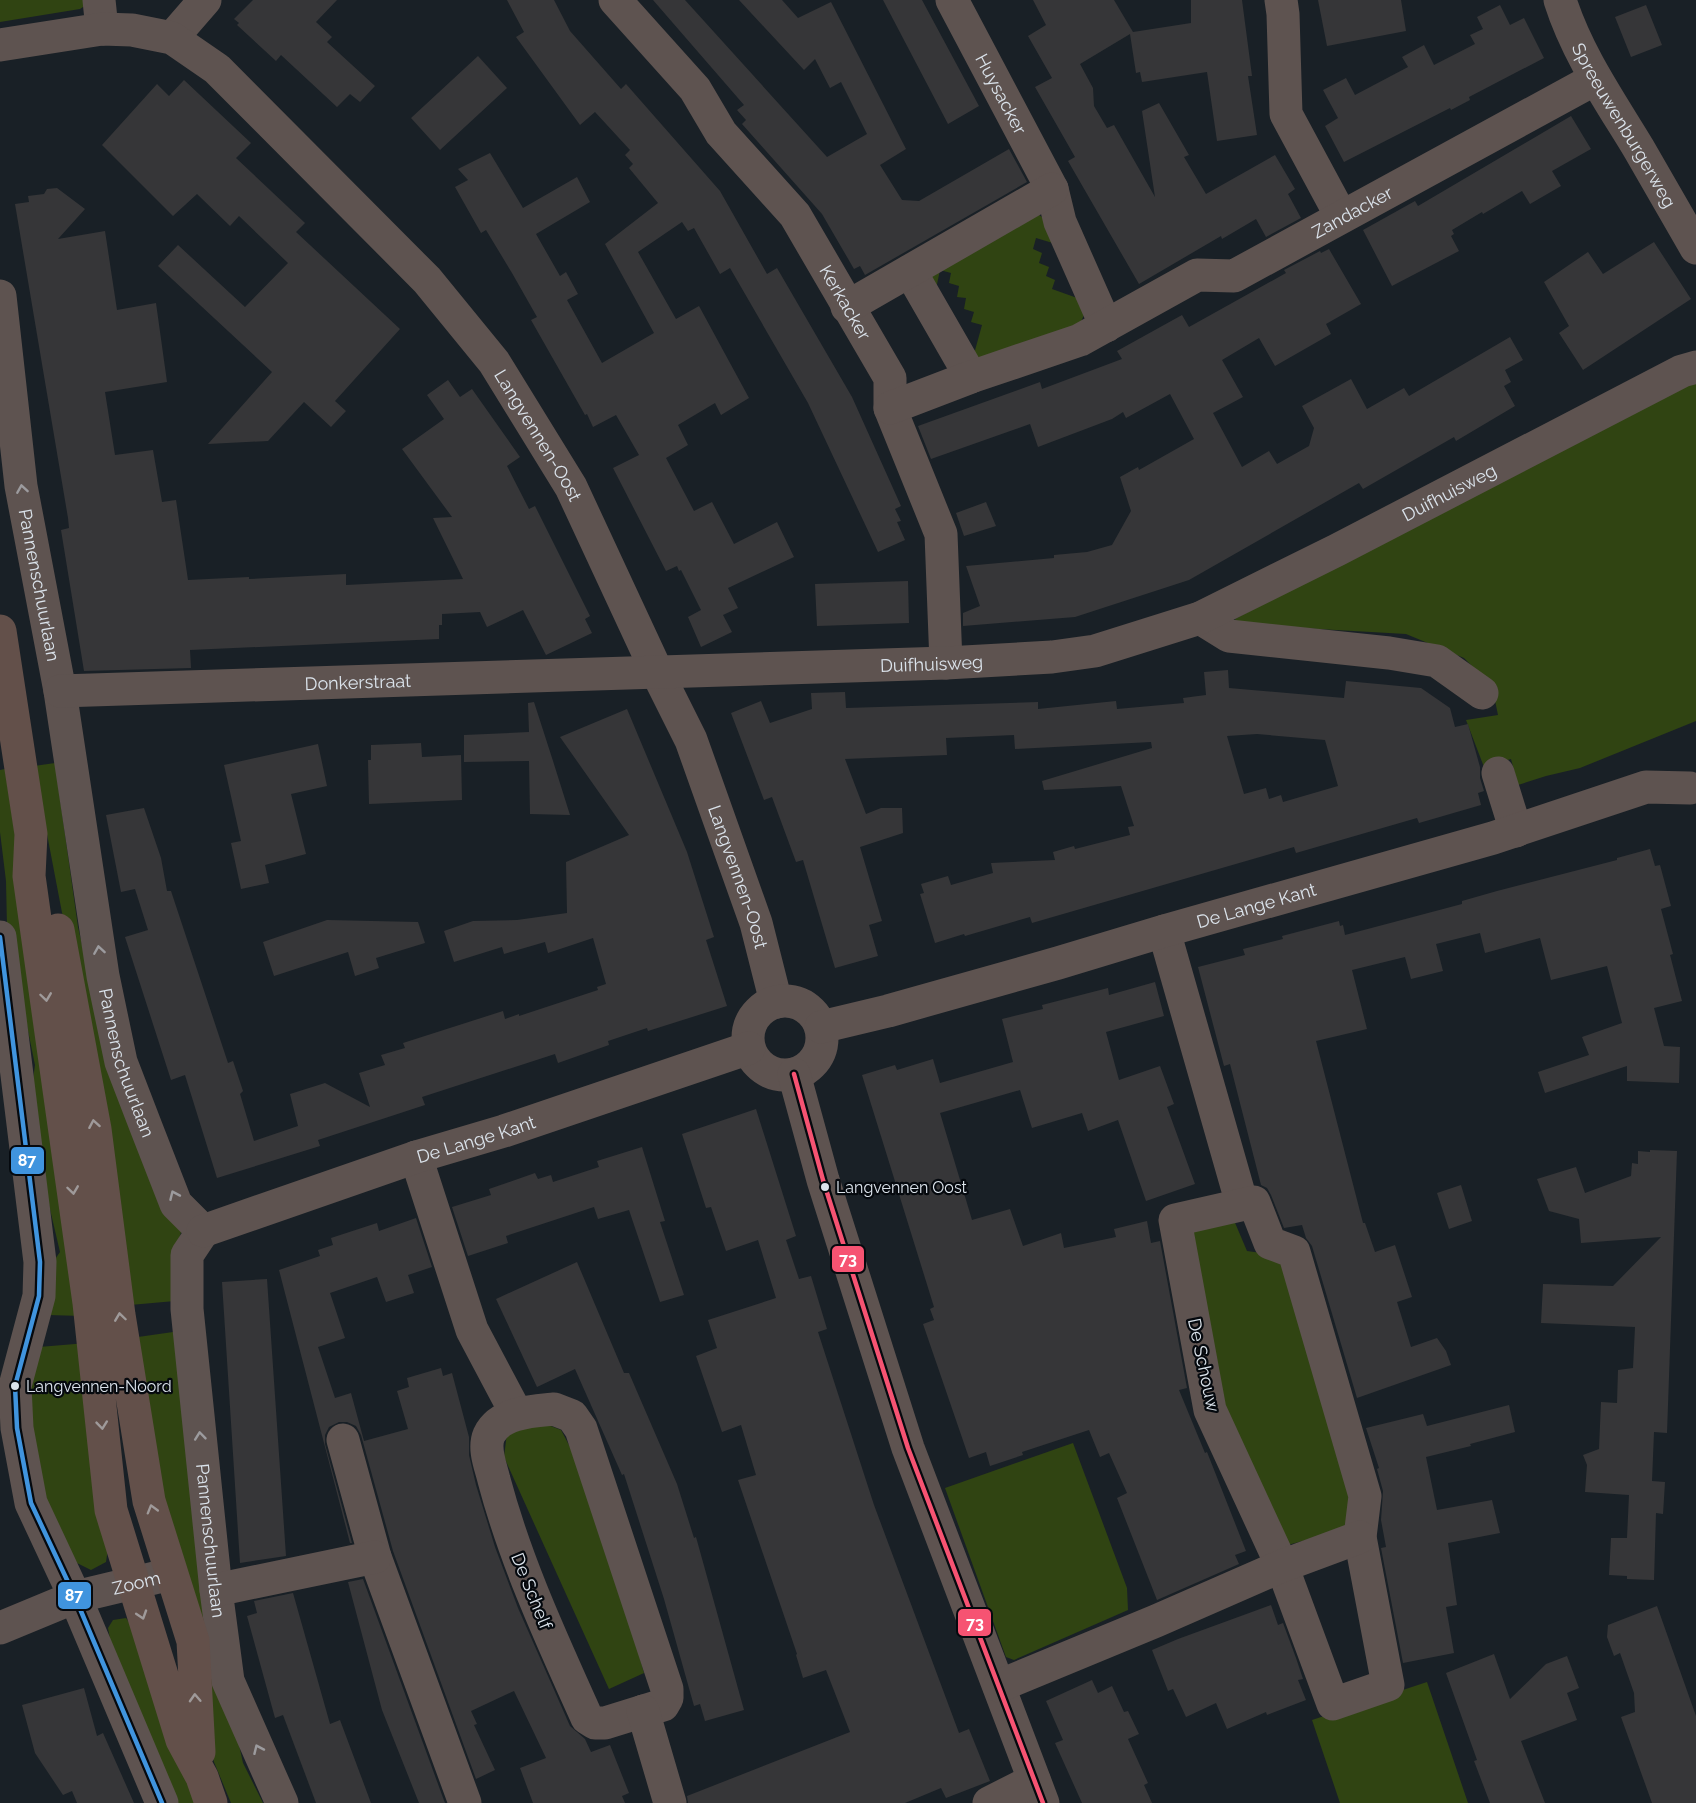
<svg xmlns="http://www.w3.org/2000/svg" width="1696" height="1803" font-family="Raleway,sans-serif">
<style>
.green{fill:#304412}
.building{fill:#363638;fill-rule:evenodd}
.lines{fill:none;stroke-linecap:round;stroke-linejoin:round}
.minor{stroke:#5e5350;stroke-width:33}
.major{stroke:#63504a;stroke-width:33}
.bus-1-casing{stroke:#05090e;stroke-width:9}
.bus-2-casing{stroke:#05090e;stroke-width:9}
.bus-1{stroke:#4094de;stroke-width:4.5}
.bus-2{stroke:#f65372;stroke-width:4.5}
.oneway{stroke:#9c9b9e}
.oneway2{stroke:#9f9a9a}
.bus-dot{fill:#dbe3eb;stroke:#05090e;stroke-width:2}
.labels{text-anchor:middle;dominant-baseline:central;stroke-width:4.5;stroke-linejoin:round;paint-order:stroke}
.bus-label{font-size:16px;fill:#dbe3eb;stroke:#05090e;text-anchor:start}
.street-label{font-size:18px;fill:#dbe3eb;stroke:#05090e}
.line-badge{stroke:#05090e;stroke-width:2}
.badge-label{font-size:16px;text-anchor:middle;font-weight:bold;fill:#fff}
</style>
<rect width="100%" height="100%" fill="#192026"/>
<path class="green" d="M0,0H86V5L80,9L0,22Z
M1038,214L1047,221L1056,244L1036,238L1033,249L1042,253L1039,263L1049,267L1046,276L1055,280L1052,289L1080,299L1084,315L1079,326L982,362L974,354L982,325L971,322L974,312L964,309L966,298L957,297L959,286L949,283L951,273L940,270L936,289L928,271Z
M1696,366V721L1580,768L1546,776L1518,785L1511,759L1484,767L1466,720L1498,715L1492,686L1464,658L1406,634L1249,625L1236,622L1235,619Z
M55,763L78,927L110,1068L183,1226L173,1258L175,1301L130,1305L89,1054L34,766Z
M5,769L28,920L82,1316L48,1315L53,1262L60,1252L28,1115L35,1065L7,927L6,881L0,832V770Z
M1230,1211L1247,1251L1284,1256L1355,1497L1343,1530L1284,1546L1218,1403L1183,1223Z
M180,1331L227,1690L243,1763L263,1803H231L214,1762L204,1722L178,1569L131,1338Z
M87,1343L109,1542L106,1562L91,1570L77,1563L47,1512L25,1414L39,1347Z
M538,1421L561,1430L588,1481L614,1563L644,1673L609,1689L504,1457L507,1433Z
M1073,1443L1127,1588L1128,1610L1014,1660L1006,1657L945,1488Z
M126,1618L139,1637L196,1803H175L110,1639L108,1628L113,1620Z
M1427,1682L1468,1803H1340L1312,1720Z"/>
<path class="building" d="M253,0H337L316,22L332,37L327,42L375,86L360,102L350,94L337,107L281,55L276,61L237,25L239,23L234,19Z
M507,0H554L570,31L621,89L626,84L720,191L767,274L777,268L852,397L901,506L895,509L901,521L897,522L905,540L878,552L808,403L730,268L720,274L694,228L688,231L682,222L638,252L676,319L699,306L749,398L721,415L715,403L678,425L688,445L666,458L694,511L712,502L734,544L777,522L794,557L728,588L738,608L723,615L732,632L701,647L688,617L701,610L681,570L679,571L677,566L666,571L613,468L639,455L616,415L593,427L587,414L585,415L531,320L537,317L512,273L486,230L481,233L455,187L468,180L458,169L490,153L523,208L577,177L590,202L536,234L560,276L566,272L578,294L567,300L602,363L654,333L605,244L658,203L629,168L633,164L625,155L630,150L595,112L580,125L516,37L524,32Z
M653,0H685L827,157L867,134L841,82L830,88L815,59L804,70L739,0H782L798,18L831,2L906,149L880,165L902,200L919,201L1009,149L1027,182L865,275L860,266L854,269L822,214L742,124L746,120L737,110L744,105Z
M883,0H922L979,106L948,124Z
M1033,0H1114L1133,32L1191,23V0H1242L1252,76H1248L1257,135L1217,141L1207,72L1142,82L1140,72L1136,73L1130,34L1080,64L1093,88L1094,106L1107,128L1114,125L1155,197L1142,111L1159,103L1189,155L1184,157L1206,194L1275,155L1295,189L1288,194L1301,218L1266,237L1256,219L1222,239L1221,236L1139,284L1068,161L1075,157L1035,87L1052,78L1028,36L1046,25Z
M1318,0H1401L1406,31L1327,46Z
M1500,5L1510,25L1524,18L1544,58L1469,97L1470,100L1451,110L1450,108L1344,162L1325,126L1338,118L1323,90L1346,78L1355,95L1408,67L1402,57L1424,45L1434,65L1475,44L1470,35L1483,29L1477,17Z
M1646,5L1662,45L1631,57L1615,17Z
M478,56L507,88L440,150L411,118Z
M184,80L251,143L236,158L305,223L296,232L400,329L335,401L346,411L331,427L304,402L268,441L208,444L272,372L158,266L178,245L245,307L288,263L239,216L230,226L197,194L173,216L102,145L157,84L169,96Z
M1571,116L1591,149L1552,171L1561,186L1530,204L1522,191L1483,214L1482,212L1452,230L1454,234L1451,236L1459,251L1392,286L1363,230L1415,201L1418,206Z
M57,188L85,209L58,239L105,231L117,310L156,303L167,382L105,392L115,455L153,450L162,502L176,500L188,580L249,577V579L346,574V585L463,579L433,518L452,517L402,449L444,419L427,395L448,380L460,397L472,389L520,457L507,466L529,509L535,506L590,616L585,619L592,633L546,655L523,610L487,627L480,612L442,614V625H439V639L190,650L191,668L84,671L61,530L69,528L68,518L15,204L29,202L28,196L44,194L47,189Z
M1654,242L1691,299L1583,370L1559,333L1569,326L1544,282L1588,252L1603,274Z
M1329,249L1361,304L1326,324L1331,334L1275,366L1259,338L1222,360L1243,397L1213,413L1242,467L1269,451L1277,464L1309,446L1314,428L1302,406L1351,379L1367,409L1404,388L1409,396L1510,337L1523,360L1505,370L1511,382L1504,386L1515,406L1456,441L1454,437L1363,489L1359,483L1189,580L1075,617L963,626V613L980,606L966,566L1054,558V555L1087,552L1112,545L1131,511L1120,477L1138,467L1139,470L1194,439L1170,394L1126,418L1123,412L1112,419L1038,447L1030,424L931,459L918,426L1040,382L1042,389L1122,359L1117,351L1182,315L1189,327L1286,273L1284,270L1320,251L1321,253Z
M986,502L996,526L964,536L956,513Z
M908,581L909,623L817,626L815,584Z
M1228,670L1229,688L1344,698L1346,681L1421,688L1450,708L1455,727L1468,724L1480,767V778L1484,791L1478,793L1481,805L1419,823L1417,818L1296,853L1294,847L1032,923L1030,917L965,936L964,934L935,943L920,894L924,893L921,884L948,876L951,885L993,873L991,863L1055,860L1053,852L1074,846L1075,849L1130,835L1128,827L1134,826L1121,786L1044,790L1042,781L1152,748L1151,742L1015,749L1014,735L946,738L947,755L845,759L866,814L881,808H902L903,833L860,847L882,921L869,925L878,956L835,968L803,860L796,862L772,797L764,800L731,713L761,701L770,723L812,709L811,693L845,692L846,708L1038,702V709L1116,701L1117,709L1184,703L1183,698L1206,695L1204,672ZM1257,734L1325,740L1338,786L1283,802L1281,795L1269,799L1266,788L1244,794L1227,736Z
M534,702L553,761L570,815L530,814L529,761L464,762V735L529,732L528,703Z
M627,709L687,852L714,937L706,940L727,1006L648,1031L647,1028L608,1041L609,1045L558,1063L555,1054L422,1097L425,1105L318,1140L320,1146L217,1178L185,1075L171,1080L125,937L148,930L135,889L121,892L106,815L144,808L161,858L167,891H171L228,1063L233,1061L243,1091L240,1094L254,1141L298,1126L290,1094L325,1083L370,1107L359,1073L385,1065L381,1055L405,1048L403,1043L503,1011L505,1019L519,1014V1016L598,990L597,987L606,984L593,938L548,953L545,942L504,954L502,947L454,962L444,931L473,921L517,920L567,913L566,862L629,835L560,737Z
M421,743L422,757L461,755L462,800L369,804L368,760H371V745Z
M318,744L327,786L291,794L306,854L265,865L269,883L241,889L231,843L241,841L224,765Z
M1650,849L1655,866L1660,865L1671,906L1661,909L1673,954L1670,955L1682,1001L1654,1008L1664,1046L1680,1047L1679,1083L1627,1081V1066L1545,1093L1538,1072L1589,1055L1582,1037L1622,1023L1607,966L1551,980L1540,938L1485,953L1480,933L1436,944L1443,971L1411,979L1405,957L1352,970L1367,1029L1316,1041L1363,1223H1365L1375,1252L1395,1245L1412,1297L1397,1302L1411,1347L1437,1338L1446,1351L1451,1365L1357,1398L1312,1246L1306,1238L1302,1225L1284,1228L1271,1195L1267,1188L1261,1185L1230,1064L1224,1066L1198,967L1245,955L1243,949L1283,939L1282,936L1339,921L1340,926L1343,925L1345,935L1462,904V901L1497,891L1617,860V858Z
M327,920L418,922L425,943L376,958L379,968L355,976L348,952L274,976L263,942Z
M1155,982L1164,1016L1106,1032L1119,1080L1160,1066L1174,1104L1167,1107L1195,1184L1146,1201L1118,1120L1088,1131L1082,1113L1032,1128L1020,1090L940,1113L972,1220L1010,1209L1023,1246L1061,1233L1064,1248L1116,1237L1114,1229L1147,1221L1151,1243L1160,1241L1187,1388L1179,1390L1205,1453L1207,1452L1246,1551L1235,1555L1239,1564L1157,1600L1117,1498L1127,1493L1109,1453L1100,1457L1089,1430L1022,1452L1023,1455L990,1466L986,1452L969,1458L923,1324L934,1320L930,1309L934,1307L862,1075L895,1065L897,1070L933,1059L940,1083L1013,1062L1002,1019L1043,1009L1042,1005L1108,988L1109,995Z
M756,1109L796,1236L786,1240L799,1279L811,1276L827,1329L818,1332L874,1505L959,1733L969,1729L990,1781L946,1798L941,1788L905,1803H688L687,1796L850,1732L826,1670L803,1678L796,1655L797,1654L738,1480L756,1475L741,1425L722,1432L696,1356L717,1348L708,1320L776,1298L758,1240L726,1251L711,1207L706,1208L682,1134Z
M642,1147L665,1221L660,1222L684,1295L660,1302L629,1210L598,1219L594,1207L506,1236L508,1243L468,1256L452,1207L491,1195L489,1189L535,1173L538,1179L551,1175L553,1182L599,1167L597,1161Z
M1650,1150L1677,1151L1667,1433L1654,1432L1652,1481L1665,1482L1663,1514L1656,1513L1654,1580L1627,1579V1576L1609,1575L1611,1538H1627L1629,1495L1585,1492L1587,1465L1583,1455L1599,1449L1601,1402L1617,1403L1618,1370L1633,1368L1635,1327L1541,1323L1543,1284L1613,1286L1661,1237L1581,1243L1579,1219L1549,1211L1537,1179L1576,1167L1585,1193L1631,1176L1632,1163L1638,1164V1151L1650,1152Z
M1461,1185L1472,1221L1449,1229L1437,1193Z
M416,1218L432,1267L408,1275L414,1293L386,1302L377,1277L330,1293L345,1338L318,1347L335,1398L351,1393L364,1441L408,1429L397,1391L409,1387L407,1378L441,1368L443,1376L452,1373L469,1437V1455L476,1485L495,1547L518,1608L570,1726L585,1739L591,1752L610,1745L629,1793L622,1796L625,1803H533L520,1768L546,1758L514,1691L471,1711L477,1724L474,1725L495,1770L476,1779L393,1551L361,1435L356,1426L347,1422H339L329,1427L325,1435V1444L352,1543H350L279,1270L320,1256L318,1250L333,1245L331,1238L377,1223L379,1231Z
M577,1262L624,1373H629L677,1484L694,1538L696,1537L744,1710L705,1721L700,1704L694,1706L664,1599L624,1474L622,1475L575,1369L537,1387L496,1299Z
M267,1279L286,1556L240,1563L222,1282Z
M1509,1405L1515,1432L1470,1444L1471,1446L1426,1457L1437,1510L1492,1500L1500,1533L1448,1543L1457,1605L1446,1607L1454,1653L1403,1663L1381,1548L1386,1547L1381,1520L1383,1491L1377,1469L1379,1468L1366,1428L1423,1414L1427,1426Z
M363,1579L442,1795L445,1803H419L382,1710L348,1582Z
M293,1593L330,1724L340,1720L371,1803H316L283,1715L275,1718L247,1616L257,1613L254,1601Z
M1271,1605L1278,1625L1283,1623L1296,1658L1303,1679L1298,1680L1306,1700L1267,1715L1266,1712L1227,1729L1216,1703L1186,1717L1173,1689L1168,1691L1152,1650L1178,1639Z
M1657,1606L1696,1716V1803H1652L1621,1717L1635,1712L1634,1693L1620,1653L1614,1656L1607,1637L1608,1625Z
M1494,1654L1510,1699L1546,1664L1567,1656L1579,1688L1567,1693L1577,1720L1521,1741L1545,1803H1490L1474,1761L1477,1760L1446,1673Z
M1092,1680L1098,1693L1112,1686L1124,1712L1128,1711L1139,1734L1128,1739L1148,1783L1144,1785L1152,1803H1082L1055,1743L1063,1740L1046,1701Z
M84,1688L97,1736L103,1733L134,1803H77L72,1791L63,1795L35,1753L22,1705Z"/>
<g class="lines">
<g class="minor">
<path d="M99,0L102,29"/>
<path id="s1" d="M615,0L695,89L721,133L795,215L890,378V408L941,534L946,663"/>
<path id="s2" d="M952,0L1052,189L1060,222L1106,326"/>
<path d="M1281,0L1283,14L1286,114L1341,216"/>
<path id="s3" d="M1560,0C1577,54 1610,101 1639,149C1658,182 1677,215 1696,248"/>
<path d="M172,38L205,0"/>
<path id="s4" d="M0,45L102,29L132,30L172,38L217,69L427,280L494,362L571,487L657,672L691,740L756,923L776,1002"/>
<path d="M910,271L971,377"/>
<path id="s5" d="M0,296L21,486L60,691L103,976L121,1062L146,1127L176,1204L203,1231L187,1255V1309L216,1590L228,1681L282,1803"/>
<path d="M847,307L1052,189"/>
<path id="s6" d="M890,408L971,377L1080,340L1197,275L1234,276L1595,79"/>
<path d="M1200,618L1229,636L1389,653L1437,661L1482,693"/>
<path id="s7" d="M60,691L946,663L1052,657L1095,651L1200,618L1337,550L1682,371L1696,367"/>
<path d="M1498,773L1516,831"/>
<path d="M1164,931L1242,1204"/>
<path d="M0,937L40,1262L39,1296L15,1386L17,1428L31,1503L75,1597L162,1803"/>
<circle cx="785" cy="1038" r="37"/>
<path id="s8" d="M821,1027L888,1011L1058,963L1164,931L1493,838L1646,787L1690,788"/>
<path d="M794,1074L823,1180L908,1448L1043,1803"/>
<path d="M416,1157L472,1330L516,1413"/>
<path d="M1254,1202L1270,1243L1294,1252L1365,1496L1360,1537L1388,1685L1333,1704L1282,1566L1210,1410L1175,1220Z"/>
<path id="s9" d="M203,1231L416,1157L504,1131L749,1048"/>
<path d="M554,1409L572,1416L581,1429L667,1689V1698L663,1705L605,1723H595L587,1718C552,1640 516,1563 494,1480C491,1467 483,1449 489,1435C500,1412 533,1411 554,1409Z"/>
<path d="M343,1440L375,1557L465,1803"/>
<path d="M216,1590L375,1557"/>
<path id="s10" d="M0,1628L75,1597L171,1574"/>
<path d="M999,1686L1156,1621L1282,1566L1360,1537"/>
<path d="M643,1711L670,1803"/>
<path d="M989,1803L1034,1780"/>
</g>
<path class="major" d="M0,631L31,834L29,876L89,1303L111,1510L182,1740L202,1777L211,1803
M58,930L95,1129L119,1315L149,1501L193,1641L199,1752"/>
<g class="bus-1-casing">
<path id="bus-1" d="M0,937L40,1262L39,1296L15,1386L17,1428L31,1503L75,1597L162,1803"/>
</g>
<g class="bus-2-casing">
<path id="bus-2" d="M794,1074L823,1180L908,1448L1043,1803"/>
</g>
<use href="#bus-1" class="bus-1"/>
<use href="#bus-2" class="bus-2"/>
</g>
<defs><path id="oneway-chevron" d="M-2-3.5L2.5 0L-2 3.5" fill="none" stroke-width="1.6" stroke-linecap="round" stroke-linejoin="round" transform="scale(1.5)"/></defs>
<g class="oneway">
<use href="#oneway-chevron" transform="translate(22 489) rotate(-99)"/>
<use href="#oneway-chevron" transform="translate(99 950) rotate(-99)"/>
<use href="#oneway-chevron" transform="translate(174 1195) rotate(-114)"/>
<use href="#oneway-chevron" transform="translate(200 1436) rotate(-96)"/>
<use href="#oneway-chevron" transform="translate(258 1749) rotate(-114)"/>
</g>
<g class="oneway2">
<use href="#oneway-chevron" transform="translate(46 997) rotate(82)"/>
<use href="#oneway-chevron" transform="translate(94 1124) rotate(-100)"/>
<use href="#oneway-chevron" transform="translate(73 1190) rotate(82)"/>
<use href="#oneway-chevron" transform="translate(120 1317) rotate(-98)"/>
<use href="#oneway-chevron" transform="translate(102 1425) rotate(84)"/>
<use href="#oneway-chevron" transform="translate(152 1509) rotate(-106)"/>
<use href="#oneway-chevron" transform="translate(142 1615) rotate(72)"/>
<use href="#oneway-chevron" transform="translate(195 1698) rotate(-93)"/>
</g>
<g class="bus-dot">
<circle cx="825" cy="1187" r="5"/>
<circle cx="15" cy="1386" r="5"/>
</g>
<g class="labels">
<g class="bus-label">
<text x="836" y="1187">Langvennen Oost</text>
<text x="26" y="1386">Langvennen-Noord</text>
</g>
<g class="street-label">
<text stroke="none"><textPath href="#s2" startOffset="106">Huysacker</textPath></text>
<text stroke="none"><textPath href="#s3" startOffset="141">Spreeuwenburgerweg</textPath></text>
<text stroke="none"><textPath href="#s6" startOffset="507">Zandacker</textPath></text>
<text stroke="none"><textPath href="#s1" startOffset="382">Kerkacker</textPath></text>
<text stroke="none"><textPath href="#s4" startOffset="718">Langvennen-Oost</textPath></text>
<text stroke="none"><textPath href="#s7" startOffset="1425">Duifhuisweg</textPath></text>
<text stroke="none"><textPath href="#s5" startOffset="292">Pannenschuurlaan</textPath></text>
<text stroke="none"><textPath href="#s7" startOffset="872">Duifhuisweg</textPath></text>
<text stroke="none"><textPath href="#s7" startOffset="298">Donkerstraat</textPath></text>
<text stroke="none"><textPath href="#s4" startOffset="1204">Langvennen-Oost</textPath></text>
<text stroke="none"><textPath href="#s8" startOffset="452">De Lange Kant</textPath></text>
<text stroke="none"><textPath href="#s5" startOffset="778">Pannenschuurlaan</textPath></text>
<text stroke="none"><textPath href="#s9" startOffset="288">De Lange Kant</textPath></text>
<text transform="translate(1204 1365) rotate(78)">De Schouw</text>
<text stroke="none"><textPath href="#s5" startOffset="1282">Pannenschuurlaan</textPath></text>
<text stroke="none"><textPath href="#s10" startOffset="144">Zoom</textPath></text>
<text transform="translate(532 1591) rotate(68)">De Schelf</text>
</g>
</g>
<g class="line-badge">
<rect x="10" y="1146" width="35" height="29" rx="6" fill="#4094de"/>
<rect x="831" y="1245" width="34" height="28" rx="6" fill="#f65372"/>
<rect x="57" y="1581" width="35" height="29" rx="6" fill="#4094de"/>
<rect x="957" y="1608" width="35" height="29" rx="6" fill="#f65372"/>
</g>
<g class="badge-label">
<text x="27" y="1166">87</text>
<text x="848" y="1265">73</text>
<text x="74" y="1601">87</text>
<text x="975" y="1629">73</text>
</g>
</svg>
